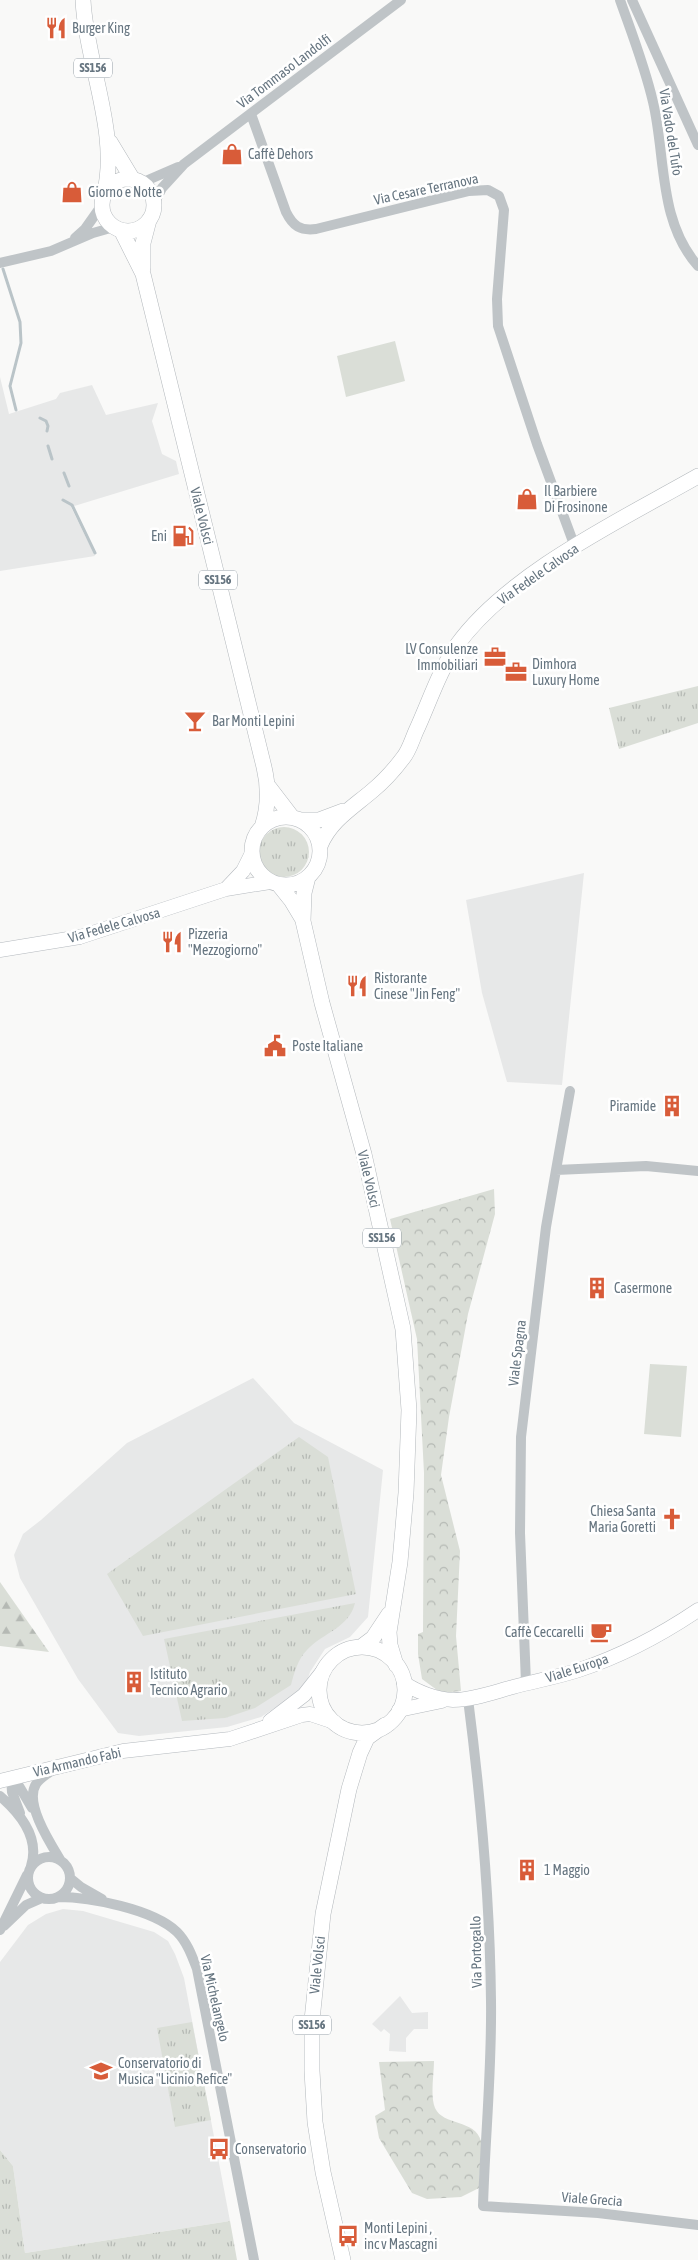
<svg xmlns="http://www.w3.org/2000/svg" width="698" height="2260" font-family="'Asap Condensed',sans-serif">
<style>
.built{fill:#e7e8e8}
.grass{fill:url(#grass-tufts)}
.forest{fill:url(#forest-firs)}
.park{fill:url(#park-crowns)}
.pitch{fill:#daded7}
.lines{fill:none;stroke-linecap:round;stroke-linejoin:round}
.stream{stroke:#bac4c8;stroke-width:3}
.secondary-casing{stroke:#b4b9be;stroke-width:15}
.primary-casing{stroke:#b3b8bc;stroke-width:16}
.street{stroke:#bfc4c7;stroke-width:10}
.secondary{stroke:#fff;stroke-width:14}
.primary{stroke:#fff;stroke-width:15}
.labels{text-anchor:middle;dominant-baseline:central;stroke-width:5;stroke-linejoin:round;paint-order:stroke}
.shield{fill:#fff;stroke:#949ea6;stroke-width:1}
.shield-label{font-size:12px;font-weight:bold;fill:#667580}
.poi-label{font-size:14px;fill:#667580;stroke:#fff;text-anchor:start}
.street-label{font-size:14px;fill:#667580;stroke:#fff}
</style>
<defs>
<pattern id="grass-tufts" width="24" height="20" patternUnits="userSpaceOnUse" patternTransform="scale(1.25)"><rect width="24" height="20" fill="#daded7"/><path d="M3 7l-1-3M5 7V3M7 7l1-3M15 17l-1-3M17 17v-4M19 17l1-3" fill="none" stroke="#b5b9b4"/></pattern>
<pattern id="forest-firs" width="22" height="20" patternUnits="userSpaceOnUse" patternTransform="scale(1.25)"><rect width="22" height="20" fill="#daded7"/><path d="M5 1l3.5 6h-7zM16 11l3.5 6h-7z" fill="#b5b9b4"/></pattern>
<pattern id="park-crowns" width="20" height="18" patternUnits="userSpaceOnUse" patternTransform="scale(1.25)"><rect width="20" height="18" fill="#daded7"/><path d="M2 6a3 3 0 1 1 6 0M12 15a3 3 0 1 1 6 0" fill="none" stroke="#b5b9b4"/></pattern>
</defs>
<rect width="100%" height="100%" fill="#f9f9f8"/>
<path class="built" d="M0,377L9,414L56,399L60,393L92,385L106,415L158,403L152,421L162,454L176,461L179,474L71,507L95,556L0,571Z
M584,873L562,1085L507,1082L482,993L466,900Z
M253,1378L294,1423L383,1470L368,1617L350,1637L325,1649L310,1672L306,1684L296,1694L261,1717L227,1727L139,1736L118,1733L78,1679L20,1578L14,1555L23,1534L41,1520L127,1443Z
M63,1909L83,1911L154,1932L168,1941L175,1954L184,1978L230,2221L25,2253L13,2166L0,2150V1962L28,1925L46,1914Z
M400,1996L412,2013L428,2012V2029H414L406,2038V2052L389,2051L390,2034L384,2029L381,2032L372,2024Z"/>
<path class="grass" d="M698,686V723L619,749L609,708Z
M259 852a25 25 0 1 1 50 0a25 25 0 1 1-50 0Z
M299,1437L328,1457L356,1594L143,1636L107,1574Z
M355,1603C349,1628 324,1632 307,1650C298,1659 294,1673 291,1685L255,1708L225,1718L182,1721L164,1639Z
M192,2022L211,2120L175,2127L157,2028Z
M0,2150L13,2166L25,2253L230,2221L237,2260H0Z"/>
<path class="forest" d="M0,1582L49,1652L0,1646Z"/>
<path class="park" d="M494,1189L495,1214L468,1314L449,1417L441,1475L460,1551L456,1636L461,1691L441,1693L422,1679L418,1654V1634L423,1632L424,1473L417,1339L390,1219Z
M434,2061C434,2075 430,2095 435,2108C443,2126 475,2119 481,2141C483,2152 479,2175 479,2188L461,2197L427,2199L412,2193L379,2138L375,2116L385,2110L379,2062Z"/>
<path class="pitch" d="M395,341L405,381L346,397L337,356Z
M650,1364L687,1366L681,1437L644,1434Z"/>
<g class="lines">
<path class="stream" d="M3,269L20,322L21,343L10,386L16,410
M40,418L46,421L48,426L47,431
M48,446L52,459
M64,473L69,486
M63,500L72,505L95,553"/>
<g class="secondary-casing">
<path id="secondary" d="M226,889L243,871L251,855
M0,950L80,937L226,889L270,882
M404,1683C417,1692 436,1699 453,1700C473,1700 494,1692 513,1687C535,1681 558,1677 579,1670C621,1656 661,1635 698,1610
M399,1710L442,1701
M270,1721L304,1695L323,1671
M0,1781L123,1751L230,1739L302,1715L310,1714L334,1722"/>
</g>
<g class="primary-casing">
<path id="primary" d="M83,0C86,63 120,134 104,195
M110,142L133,180
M102 205a26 26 0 1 1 52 0a26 26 0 1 1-52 0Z
M121,230L143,274L264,767C269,788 269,806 262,827
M143,268V243L149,220
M269,787L292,817
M252 851a34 34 0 1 1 68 0a34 34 0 1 1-68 0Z
M300,820H319L343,811
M320,846C330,821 352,808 372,791C383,782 394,770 403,758C409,751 412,740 416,731C429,703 439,671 457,645C509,573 621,520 698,476
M308,877L304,893L303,921L322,1003L364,1154L403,1329L409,1410L406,1493L400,1562L389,1632L390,1645L396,1665
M279,885L291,900L303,920
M361,1647L373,1638L389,1614
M319 1690a43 43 0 1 1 86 0a43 43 0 1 1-86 0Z
M343,2260L323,2172L315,2122L312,2071V2020L323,1914L349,1789L360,1753L367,1738L385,1725"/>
</g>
<path class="street" d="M620,0C632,34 645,67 653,102C666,157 658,221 698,266
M632,0L698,145
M251,114L286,212C293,226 300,231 316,229L469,191L488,190L499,196L504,210L497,299L498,326L537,444L575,547
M141,183L178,167
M154,204L162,188L184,164L401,0
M75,238L85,229L102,205
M0,263L51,251L93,233L114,227
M556,1170L570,1091
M526,1683L520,1533L521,1437L546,1227L556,1170L646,1166L698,1171
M468,1699C481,1800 490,1900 491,2001C492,2070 485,2138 483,2206L598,2213L698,2225
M51,1771C46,1775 40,1778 36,1784C24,1803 50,1843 61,1861
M11,1778L12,1792L20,1813
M11,1778L19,1786L32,1808
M0,1796C21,1814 40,1838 31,1866
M28 1878a21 21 0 1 1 42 0a21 21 0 1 1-42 0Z
M70,1878L81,1887L102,1899
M58,1897C90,1897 153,1909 177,1932C187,1942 192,1956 197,1969L254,2260
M4,1926L26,1905L42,1898
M0,1930L27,1875"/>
<use href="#secondary" class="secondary"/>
<use href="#primary" class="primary"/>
</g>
<defs>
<g id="restaurant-bare" transform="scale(1.725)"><path d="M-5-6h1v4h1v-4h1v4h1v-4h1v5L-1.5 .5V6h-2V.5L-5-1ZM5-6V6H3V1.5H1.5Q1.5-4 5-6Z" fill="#d85c39" stroke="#fff" stroke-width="2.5" paint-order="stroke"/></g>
<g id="shop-bare" transform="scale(1.725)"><path d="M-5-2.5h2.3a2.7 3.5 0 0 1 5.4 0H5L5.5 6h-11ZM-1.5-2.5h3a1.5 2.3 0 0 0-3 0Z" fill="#d85c39" stroke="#fff" stroke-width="2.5" paint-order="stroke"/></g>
<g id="fuel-bare" transform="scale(1.725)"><path d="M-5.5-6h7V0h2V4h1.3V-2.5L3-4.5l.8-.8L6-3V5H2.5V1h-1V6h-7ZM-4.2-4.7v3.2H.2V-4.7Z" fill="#d85c39" stroke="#fff" stroke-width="2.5" paint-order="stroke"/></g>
<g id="office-bare" transform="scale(1.725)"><path d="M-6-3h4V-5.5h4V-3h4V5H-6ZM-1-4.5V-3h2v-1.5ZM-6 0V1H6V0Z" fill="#d85c39" stroke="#fff" stroke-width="2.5" paint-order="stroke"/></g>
<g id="bar-bare" transform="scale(1.725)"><path d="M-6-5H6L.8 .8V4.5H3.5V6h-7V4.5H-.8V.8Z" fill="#d85c39" stroke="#fff" stroke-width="2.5" paint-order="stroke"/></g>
<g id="civic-bare" transform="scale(1.725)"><path d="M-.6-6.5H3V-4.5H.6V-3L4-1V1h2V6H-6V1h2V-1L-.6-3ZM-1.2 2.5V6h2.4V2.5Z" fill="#d85c39" stroke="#fff" stroke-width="2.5" paint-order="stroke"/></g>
<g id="building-bare" transform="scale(1.725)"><path d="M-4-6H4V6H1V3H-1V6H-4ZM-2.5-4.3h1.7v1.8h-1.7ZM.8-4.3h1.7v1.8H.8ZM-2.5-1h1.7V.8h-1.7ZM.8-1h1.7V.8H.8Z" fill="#d85c39" stroke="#fff" stroke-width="2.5" paint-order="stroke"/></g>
<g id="church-bare" transform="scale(1.725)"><path d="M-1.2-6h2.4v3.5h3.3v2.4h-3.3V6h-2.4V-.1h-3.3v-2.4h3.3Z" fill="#d85c39" stroke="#fff" stroke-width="2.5" paint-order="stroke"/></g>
<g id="cafe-bare" transform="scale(1.725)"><path d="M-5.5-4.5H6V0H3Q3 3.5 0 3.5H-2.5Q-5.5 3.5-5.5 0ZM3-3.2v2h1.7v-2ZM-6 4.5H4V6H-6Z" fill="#d85c39" stroke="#fff" stroke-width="2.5" paint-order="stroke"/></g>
<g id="university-bare" transform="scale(1.725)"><path d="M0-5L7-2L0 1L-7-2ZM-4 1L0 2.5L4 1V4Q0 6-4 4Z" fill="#d85c39" stroke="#fff" stroke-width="2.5" paint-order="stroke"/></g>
<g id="bus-bare" transform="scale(1.725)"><path d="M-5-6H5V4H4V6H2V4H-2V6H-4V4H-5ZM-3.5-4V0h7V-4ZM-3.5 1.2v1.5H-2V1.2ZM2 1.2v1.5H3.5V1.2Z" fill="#d85c39" stroke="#fff" stroke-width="2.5" paint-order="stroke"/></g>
</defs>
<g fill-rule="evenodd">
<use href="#restaurant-bare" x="56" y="28"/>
<use href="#shop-bare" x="232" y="154"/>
<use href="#shop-bare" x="72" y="192"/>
<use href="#shop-bare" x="527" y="499"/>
<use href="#fuel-bare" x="183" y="536"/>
<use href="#office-bare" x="495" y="657"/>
<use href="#office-bare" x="516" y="672"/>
<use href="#bar-bare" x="195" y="721"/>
<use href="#restaurant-bare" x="172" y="942"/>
<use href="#restaurant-bare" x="357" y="986"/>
<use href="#civic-bare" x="275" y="1046"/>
<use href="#building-bare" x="672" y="1106"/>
<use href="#building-bare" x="597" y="1288"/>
<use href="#church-bare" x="672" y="1519"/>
<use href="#cafe-bare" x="601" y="1632"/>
<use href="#building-bare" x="134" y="1682"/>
<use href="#building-bare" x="527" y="1870"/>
<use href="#university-bare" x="101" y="2071"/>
<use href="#bus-bare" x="219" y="2149"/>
<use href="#bus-bare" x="348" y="2236"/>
</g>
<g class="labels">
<g class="shield">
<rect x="74" y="58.5" width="38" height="19" rx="4"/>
<rect x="199" y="570.5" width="38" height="19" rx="4"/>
<rect x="363" y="1228.5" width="38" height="19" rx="4"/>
<rect x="293" y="2015.5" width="38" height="19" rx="4"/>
</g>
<g class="shield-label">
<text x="93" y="68">SS156</text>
<text x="218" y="580">SS156</text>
<text x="382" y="1238">SS156</text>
<text x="312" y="2025">SS156</text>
</g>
<g class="poi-label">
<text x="72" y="28">Burger King</text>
<text x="248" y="154">Caffè Dehors</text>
<text x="88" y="192">Giorno e Notte</text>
<text x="544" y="491">Il Barbiere<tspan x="544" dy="16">Di Frosinone</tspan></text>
<text x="167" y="536" text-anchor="end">Eni</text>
<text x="478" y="649" text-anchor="end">LV Consulenze<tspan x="478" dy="16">Immobiliari</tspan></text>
<text x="532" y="664">Dimhora<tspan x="532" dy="16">Luxury Home</tspan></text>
<text x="212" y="721">Bar Monti Lepini</text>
<text x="188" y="934">Pizzeria<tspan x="188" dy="16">"Mezzogiorno"</tspan></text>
<text x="374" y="978">Ristorante<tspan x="374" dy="16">Cinese "Jin Feng"</tspan></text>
<text x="292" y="1046">Poste Italiane</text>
<text x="656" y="1106" text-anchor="end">Piramide</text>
<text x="614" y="1288">Casermone</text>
<text x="656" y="1511" text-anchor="end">Chiesa Santa<tspan x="656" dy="16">Maria Goretti</tspan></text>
<text x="584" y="1632" text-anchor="end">Caffè Ceccarelli</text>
<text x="150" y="1674">Istituto<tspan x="150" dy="16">Tecnico Agrario</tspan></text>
<text x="544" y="1870">1 Maggio</text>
<text x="118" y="2063">Conservatorio di<tspan x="118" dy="16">Musica "Licinio Refice"</tspan></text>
<text x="235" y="2149">Conservatorio</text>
<text x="364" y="2228">Monti Lepini ,<tspan x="364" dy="16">inc v Mascagni</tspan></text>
</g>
<g class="street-label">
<text transform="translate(284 71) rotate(-37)">Via Tommaso Landolfi</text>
<text transform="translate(671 132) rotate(81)">Via Vado del Tufo</text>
<text transform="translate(426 189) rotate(-12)">Via Cesare Terranova</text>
<text transform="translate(202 516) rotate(76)">Viale Volsci</text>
<text transform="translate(538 574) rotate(-35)">Via Fedele Calvosa</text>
<text transform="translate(114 925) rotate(-16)">Via Fedele Calvosa</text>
<text transform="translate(369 1179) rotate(77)">Viale Volsci</text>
<text transform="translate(517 1353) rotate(-83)">Viale Spagna</text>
<text transform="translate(577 1668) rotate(-18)">Viale Europa</text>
<text transform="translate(77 1762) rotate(-13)">Via Armando Fabi</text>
<text transform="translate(476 1952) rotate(-91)">Via Portogallo</text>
<text transform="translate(317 1965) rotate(-84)">Viale Volsci</text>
<text transform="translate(215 1998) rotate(77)">Via Michelangelo</text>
<text transform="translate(592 2199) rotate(4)">Viale Grecia</text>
</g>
</g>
</svg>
